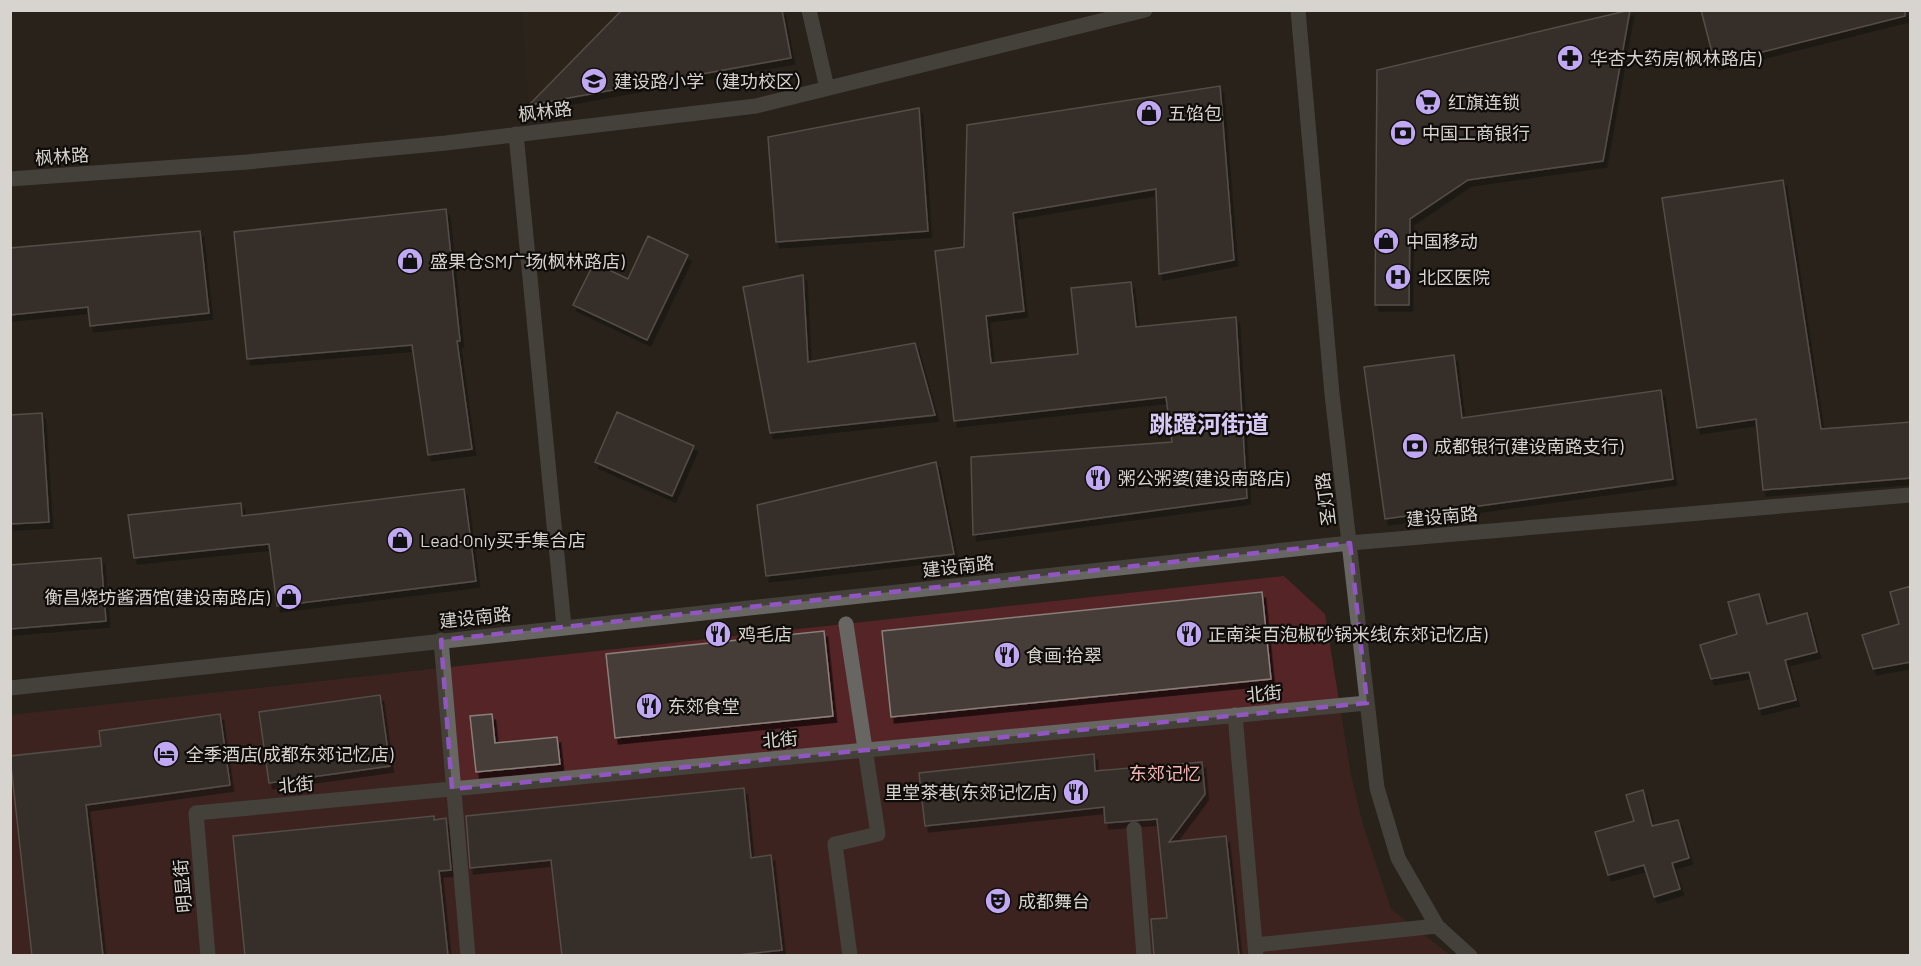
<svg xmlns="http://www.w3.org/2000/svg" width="1921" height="966" font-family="Barlow,'Noto Sans SC',sans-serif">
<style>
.built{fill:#31271a}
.green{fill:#552426}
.building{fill:#463d38;stroke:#8a7f7a;stroke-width:1.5;filter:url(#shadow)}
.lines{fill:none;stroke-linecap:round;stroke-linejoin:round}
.minor{stroke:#676662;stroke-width:15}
.marked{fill:none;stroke:#9256c3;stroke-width:4.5;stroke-dasharray:12 8;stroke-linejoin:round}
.labels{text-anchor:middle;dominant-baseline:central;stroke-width:4.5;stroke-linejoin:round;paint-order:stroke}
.poi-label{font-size:18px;fill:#d7d3ce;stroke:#0f0c09;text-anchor:start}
.street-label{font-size:18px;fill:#d7d3ce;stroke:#0f0c09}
.park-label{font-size:18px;fill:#f5b7b6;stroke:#0f0c09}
.district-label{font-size:24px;font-weight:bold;fill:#d6c9f4;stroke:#0f0c09}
</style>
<defs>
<filter id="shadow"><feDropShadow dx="3.5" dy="6" stdDeviation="0" flood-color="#0009"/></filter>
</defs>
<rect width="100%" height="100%" fill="#28221b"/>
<path class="built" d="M522,11H782L791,58L529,105Z"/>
<path class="green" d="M1284,576L1325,614L1351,775L1363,825L1391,909L1450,955H11L10,715Z"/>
<path class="building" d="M622,10H782L791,58L529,105Z
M1630,10L1603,161L1468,180L1410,219L1409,305H1375L1377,70Z
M1701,10H1905V16L1715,64Z
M1220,86L1234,260L1159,274L1156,189L1013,213L1024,311L986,316L991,363L1078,354L1071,288L1131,282L1136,327L1236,317L1247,498L973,535L971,457L1172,442L1166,397L954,421L935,251L964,247L967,125Z
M919,108L928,231L776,242L768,137Z
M1783,180L1821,429L1911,422V478L1763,490L1756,419L1697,428L1662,198Z
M446,209L460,341H457L472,449L428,455L412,345L247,359L234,232Z
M200,231L209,313L90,326L88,307L10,315V248Z
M648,236L688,255L647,340L573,305L594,263L628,279Z
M803,275L808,362L915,343L935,415L770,433L743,287Z
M1454,355L1462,418L1661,390L1673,479L1385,519L1364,367Z
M617,412L694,446L672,496L595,462Z
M42,413L49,522L10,524V415Z
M936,462L954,554L766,576L757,505Z
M464,489L476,581L277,606L269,544L134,558L128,515L241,503L242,516Z
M101,558L106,621L10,629V565Z
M1911,586V662L1873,669L1862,635L1899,624L1890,592Z
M1262,592L1271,679L891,717L882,631Z
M1759,594L1767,624L1807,613L1817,652L1785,660L1796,700L1759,709L1749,672L1711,679L1700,645L1737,634L1728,602Z
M824,631L833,716L615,738L606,654Z
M380,695L390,766L269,783L259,712Z
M220,714L230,785L86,805L103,956H32L10,756L101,746L99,731Z
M492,714L495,743L557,737L560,764L476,772L470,716Z
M1094,754L1095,771L1202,762L1205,794L1169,842L1226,836L1239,956H1154L1151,919L1167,918L1157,819L1105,823L1104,807L925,826L919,773Z
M744,788L751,858L771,855L782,950L729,956H562L551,860L470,868L466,816Z
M1643,790L1652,826L1678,820L1689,858L1672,863L1680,889L1654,897L1644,865L1608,875L1595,832L1634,821L1626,795Z
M434,816V820L446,818L451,870L439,871L448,956H245L233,836Z"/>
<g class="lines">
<path class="minor" d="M809,10L827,88
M1298,10L1332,394L1377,788L1398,858L1437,926L1470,956
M516,134L564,627
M10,179L247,162L446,143L756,106L1145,10
M846,624L878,834L835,844L850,956
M441,640L468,956
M10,688L1350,543L1910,495
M1235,715L1256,956
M1134,829L1144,956
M1255,945L1437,926
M208,956L196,813L1367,703"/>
</g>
<path d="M0 0H1921V966H0ZM1350,543L1367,703L452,789L441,640Z" fill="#28221b" fill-opacity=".55" fill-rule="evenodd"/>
<path class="marked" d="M1350,543L1367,703L452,789L441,640Z"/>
<defs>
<g id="pharmacy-disc" transform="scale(1.35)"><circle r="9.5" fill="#c0a8f3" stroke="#0f0c09"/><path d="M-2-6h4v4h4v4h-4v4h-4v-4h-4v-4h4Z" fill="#111"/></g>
<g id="school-disc" transform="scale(1.35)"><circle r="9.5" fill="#c0a8f3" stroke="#0f0c09"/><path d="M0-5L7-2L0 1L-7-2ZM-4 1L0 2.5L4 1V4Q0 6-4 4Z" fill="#111"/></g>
<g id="supermarket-disc" transform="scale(1.35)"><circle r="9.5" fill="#c0a8f3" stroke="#0f0c09"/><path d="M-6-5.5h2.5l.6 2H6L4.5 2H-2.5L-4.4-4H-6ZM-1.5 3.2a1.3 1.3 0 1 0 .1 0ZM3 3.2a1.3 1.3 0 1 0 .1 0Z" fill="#111"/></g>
<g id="shop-disc" transform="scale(1.35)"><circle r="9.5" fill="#c0a8f3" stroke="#0f0c09"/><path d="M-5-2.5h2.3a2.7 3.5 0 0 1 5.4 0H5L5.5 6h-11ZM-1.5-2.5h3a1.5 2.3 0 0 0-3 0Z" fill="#111"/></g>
<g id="bank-disc" transform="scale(1.35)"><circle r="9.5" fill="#c0a8f3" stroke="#0f0c09"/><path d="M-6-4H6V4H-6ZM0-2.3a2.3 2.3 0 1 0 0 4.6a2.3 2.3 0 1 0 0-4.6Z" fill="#111"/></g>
<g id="hospital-disc" transform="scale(1.35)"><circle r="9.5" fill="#c0a8f3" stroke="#0f0c09"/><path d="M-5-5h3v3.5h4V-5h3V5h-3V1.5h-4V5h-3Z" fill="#111"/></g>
<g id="restaurant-disc" transform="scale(1.35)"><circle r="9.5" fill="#c0a8f3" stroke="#0f0c09"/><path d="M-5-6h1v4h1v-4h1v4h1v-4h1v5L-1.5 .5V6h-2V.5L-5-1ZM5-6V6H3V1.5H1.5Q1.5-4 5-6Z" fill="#111"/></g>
<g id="hotel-disc" transform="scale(1.35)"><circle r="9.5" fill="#c0a8f3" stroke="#0f0c09"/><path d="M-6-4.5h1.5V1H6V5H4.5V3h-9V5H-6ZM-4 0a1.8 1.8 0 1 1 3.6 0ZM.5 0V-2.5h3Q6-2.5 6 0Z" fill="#111"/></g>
<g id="theatre-disc" transform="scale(1.35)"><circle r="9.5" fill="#c0a8f3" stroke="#0f0c09"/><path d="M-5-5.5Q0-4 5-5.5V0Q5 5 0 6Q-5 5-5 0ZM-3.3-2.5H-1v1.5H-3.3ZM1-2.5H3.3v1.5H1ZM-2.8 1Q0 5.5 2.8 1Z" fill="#111"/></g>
</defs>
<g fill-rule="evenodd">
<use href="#pharmacy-disc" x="1570" y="58"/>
<use href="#school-disc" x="594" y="81"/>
<use href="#supermarket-disc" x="1428" y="102"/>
<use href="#shop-disc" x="1149" y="113"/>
<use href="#bank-disc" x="1403" y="133"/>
<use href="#shop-disc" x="1386" y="241"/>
<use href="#shop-disc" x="410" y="261"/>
<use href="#hospital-disc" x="1398" y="277"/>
<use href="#bank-disc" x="1415" y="446"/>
<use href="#restaurant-disc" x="1098" y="478"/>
<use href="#shop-disc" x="400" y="540"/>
<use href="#shop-disc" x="289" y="597"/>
<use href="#restaurant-disc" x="718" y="634"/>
<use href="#restaurant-disc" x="1189" y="634"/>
<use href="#restaurant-disc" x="1007" y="655"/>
<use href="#restaurant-disc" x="649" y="706"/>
<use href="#hotel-disc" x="166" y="754"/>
<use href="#restaurant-disc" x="1076" y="792"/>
<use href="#theatre-disc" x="998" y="901"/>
</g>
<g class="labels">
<g class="poi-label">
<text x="1590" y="58">华杏大药房(枫林路店)</text>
<text x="614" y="81">建设路小学（建功校区）</text>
<text x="1448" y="102">红旗连锁</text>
<text x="1168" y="113">五馅包</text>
<text x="1422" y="133">中国工商银行</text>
<text x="1406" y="241">中国移动</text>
<text x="430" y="261">盛果仓SM广场(枫林路店)</text>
<text x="1418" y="277">北区医院</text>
<text x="1434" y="446">成都银行(建设南路支行)</text>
<text x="1118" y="478">粥公粥婆(建设南路店)</text>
<text x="420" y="540">Lead·Only买手集合店</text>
<text x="270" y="597" text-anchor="end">衡昌烧坊酱酒馆(建设南路店)</text>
<text x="738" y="634">鸡毛店</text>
<text x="1208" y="634">正南柒百泡椒砂锅米线(东郊记忆店)</text>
<text x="1026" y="655">食画·拾翠</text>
<text x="668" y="706">东郊食堂</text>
<text x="186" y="754">全季酒店(成都东郊记忆店)</text>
<text x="1056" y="792" text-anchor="end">里堂茶巷(东郊记忆店)</text>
<text x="1018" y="901">成都舞台</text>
</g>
<g class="street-label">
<text transform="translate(545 111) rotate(-7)">枫林路</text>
<text transform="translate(62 156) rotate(-4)">枫林路</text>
<text transform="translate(1325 499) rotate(-97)">圣灯路</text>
<text transform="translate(1442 516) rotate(-5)">建设南路</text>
<text transform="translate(958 566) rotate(-6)">建设南路</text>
<text transform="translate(475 617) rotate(-6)">建设南路</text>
<text transform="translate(1264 693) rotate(-5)">北街</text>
<text transform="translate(780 739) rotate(-5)">北街</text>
<text transform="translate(296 784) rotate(-5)">北街</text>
<text transform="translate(182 886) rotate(-95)">明显街</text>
</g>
<g class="park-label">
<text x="1165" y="773">东郊记忆</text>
</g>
<g class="district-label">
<text x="1209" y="423">跳蹬河街道</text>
</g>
</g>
<rect width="1921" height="966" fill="none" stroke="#d7d3ce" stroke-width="24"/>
</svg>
